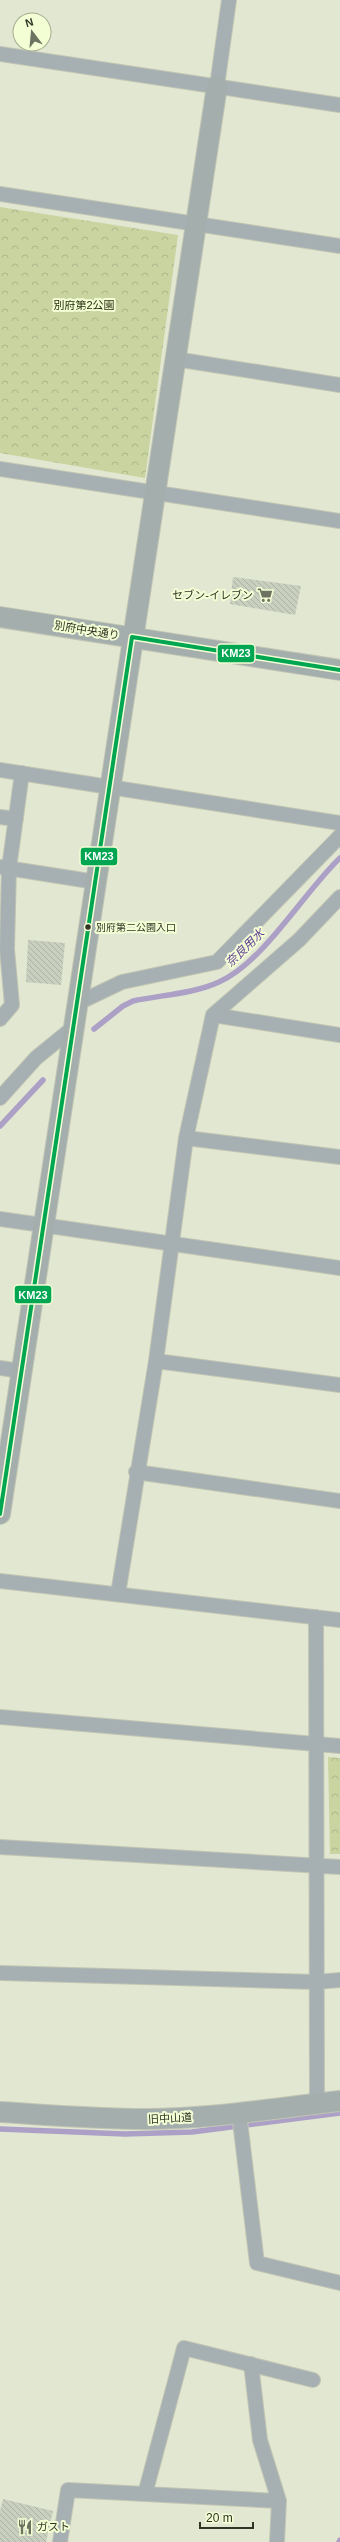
<svg xmlns="http://www.w3.org/2000/svg" width="340" height="2542" font-family="Arial,'Noto Sans JP',sans-serif">
<style>
.park{fill:url(#park-crowns)}
.lines{fill:none;stroke-linecap:round;stroke-linejoin:round}
.stream{stroke:#ada0c7;stroke-width:5.5}
.building{fill:url(#building-back-hatch)}
.street-casing{stroke:#c1c5b4;stroke-width:16}
.secondary-casing{stroke:#c1c5b4;stroke-width:22}
.street{stroke:#a6b0b2;stroke-width:14}
.secondary{stroke:#a4aead;stroke-width:20}
.bus-1-casing{stroke:#f4fed5;stroke-width:7}
.bus-1{stroke:#00a651;stroke-width:4}
.bus-dot{fill:#303424;stroke:#f4fed5;stroke-width:1.5}
.labels{text-anchor:middle;dominant-baseline:central;stroke-width:4;stroke-linejoin:round;paint-order:stroke}
.bus-label{font-size:10px;fill:#303424;stroke:#f4fed5;text-anchor:start}
.park-label{font-size:11px;fill:#272d0c;stroke:#f4fed5}
.poi-label{font-size:11px;fill:#303424;stroke:#f4fed5;text-anchor:end}
.street-label{font-size:11px;fill:#303424;stroke:#f4fed5}
.water-label{font-size:12px;font-style:italic;fill:#624495;stroke:#f4fed5}
.line-badge{stroke:#f4fed5;stroke-width:1.5}
.badge-label{font-size:11px;text-anchor:middle;font-weight:bold;fill:#fff}
</style>
<defs>
<pattern id="park-crowns" width="20" height="18" patternUnits="userSpaceOnUse"><rect width="20" height="18" fill="#c9d4a1"/><path d="M2 6a3 3 0 1 1 6 0M12 15a3 3 0 1 1 6 0" fill="none" stroke="#adb78a"/></pattern>
<pattern id="building-back-hatch" width="6" height="6" patternUnits="userSpaceOnUse"><rect width="6" height="6" fill="#c9cfbf"/><path d="M-1 5l2 2M0 0l6 6M5-1l2 2" fill="none" stroke="#adb2a4"/></pattern>
</defs>
<rect width="100%" height="100%" fill="#e2e7d1"/>
<path class="park" d="M0,207L178,235L145,478L0,453Z
M328,1757L340,1758V1854H330Z"/>
<g class="lines">
<path class="stream" d="M94,1029L123,1006L133,1001C160,995 193,994 219,982C263,963 304,892 340,858
M0,1126L43,1080
M0,2129L125,2134L192,2132L340,2113
M339,2542L340,2540"/>
</g>
<path class="building" d="M233,577L301,586L295,615L230,604Z
M28,940L65,943L61,985L26,982Z
M3,2499L53,2511L46,2542H0V2511Z"/>
<g class="lines">
<g class="street-casing">
<path id="street" d="M0,54L340,105
M217,86L229,0
M0,194L340,246
M175,359L340,385
M0,469L340,521
M0,770L340,823
M0,817L16,819
M0,867L96,882
M78,1003L122,982L217,962L340,836
M213,1015L340,1035
M0,1019L12,1005L7,949L9,868L22,773
M0,1098L36,1058L74,1027
M186,1138L340,1157
M0,1219L340,1268
M156,1361L340,1385
M0,1368L21,1371
M136,1472L340,1501
M0,1581L340,1620
M118,1594L156,1361L186,1138L213,1015L299,940L340,897
M316,1617L317,2104
M0,1717L340,1746
M0,1847L340,1867
M0,1973L316,1982L340,1980
M239,2113L257,2263L340,2283
M251,2364L260,2440L279,2501
M145,2494L184,2348L313,2380
M60,2542L68,2490L279,2501L277,2542"/>
</g>
<g class="secondary-casing">
<path id="secondary" d="M0,617L340,670
M0,1514L217,86
M0,2112C49,2115 97,2119 146,2119C211,2119 276,2108 340,2101"/>
</g>
<use href="#street" class="street"/>
<use href="#secondary" class="secondary"/>
<g class="bus-1-casing">
<path id="bus-1" d="M132,637L340,670
M0,1514L132,637"/>
</g>
<use href="#bus-1" class="bus-1"/>
</g>
<defs>
<g id="supermarket-bare" transform="scale(1.2)"><path d="M-6-5.5h2.5l.6 2H6L4.5 2H-2.5L-4.4-4H-6ZM-1.5 3.2a1.3 1.3 0 1 0 .1 0ZM3 3.2a1.3 1.3 0 1 0 .1 0Z" fill="#6e7361" stroke="#f4fed5" stroke-width="2.5" paint-order="stroke"/></g>
<g id="restaurant-bare" transform="scale(1.2)"><path d="M-5-6h1v4h1v-4h1v4h1v-4h1v5L-1.5 .5V6h-2V.5L-5-1ZM5-6V6H3V1.5H1.5Q1.5-4 5-6Z" fill="#6e7361" stroke="#f4fed5" stroke-width="2.5" paint-order="stroke"/></g>
</defs>
<g fill-rule="evenodd">
<use href="#supermarket-bare" x="265" y="595"/>
<use href="#restaurant-bare" x="25" y="2527"/>
</g>
<circle class="bus-dot" cx="88" cy="927" r="3.5"/>
<g class="labels">
<g class="bus-label">
<text x="96" y="927">別府第二公園入口</text>
</g>
<g class="park-label">
<text x="84" y="305">別府第2公園</text>
</g>
<g class="poi-label">
<text x="253" y="595">セブン-イレブン</text>
<text x="37" y="2527" text-anchor="start">ガスト</text>
</g>
<g class="street-label">
<text transform="translate(87 630) rotate(9)">別府中央通り</text>
<text transform="translate(170 2118) rotate(-3)">旧中山道</text>
</g>
<g class="water-label">
<text transform="translate(245 948) rotate(-44)">奈良用水</text>
</g>
</g>
<g class="line-badge">
<rect x="217" y="644" width="38" height="19" rx="4" fill="#00a651"/>
<rect x="80" y="847" width="38" height="19" rx="4" fill="#00a651"/>
<rect x="14" y="1285" width="38" height="19" rx="4" fill="#00a651"/>
</g>
<g class="badge-label">
<text x="236" y="657">KM23</text>
<text x="99" y="860">KM23</text>
<text x="33" y="1299">KM23</text>
</g>
<g transform="translate(32 32) rotate(344)"><circle r="19" fill="#f4fed5" stroke="#a6ad8e"/>
<path d="M0-3L7 15L0 10L-7 15Z" fill="#6e7361"/>
<text y="-6" font-size="11" font-weight="bold" text-anchor="middle" fill="#303424">N</text>
</g>
<path d="M200 2522v6h53v-6" fill="none" stroke="#303424" stroke-width="2"/>
<text x="206" y="2522" font-size="12" fill="#303424" stroke="#f4fed5" stroke-width="3" paint-order="stroke">20 m</text>
</svg>
